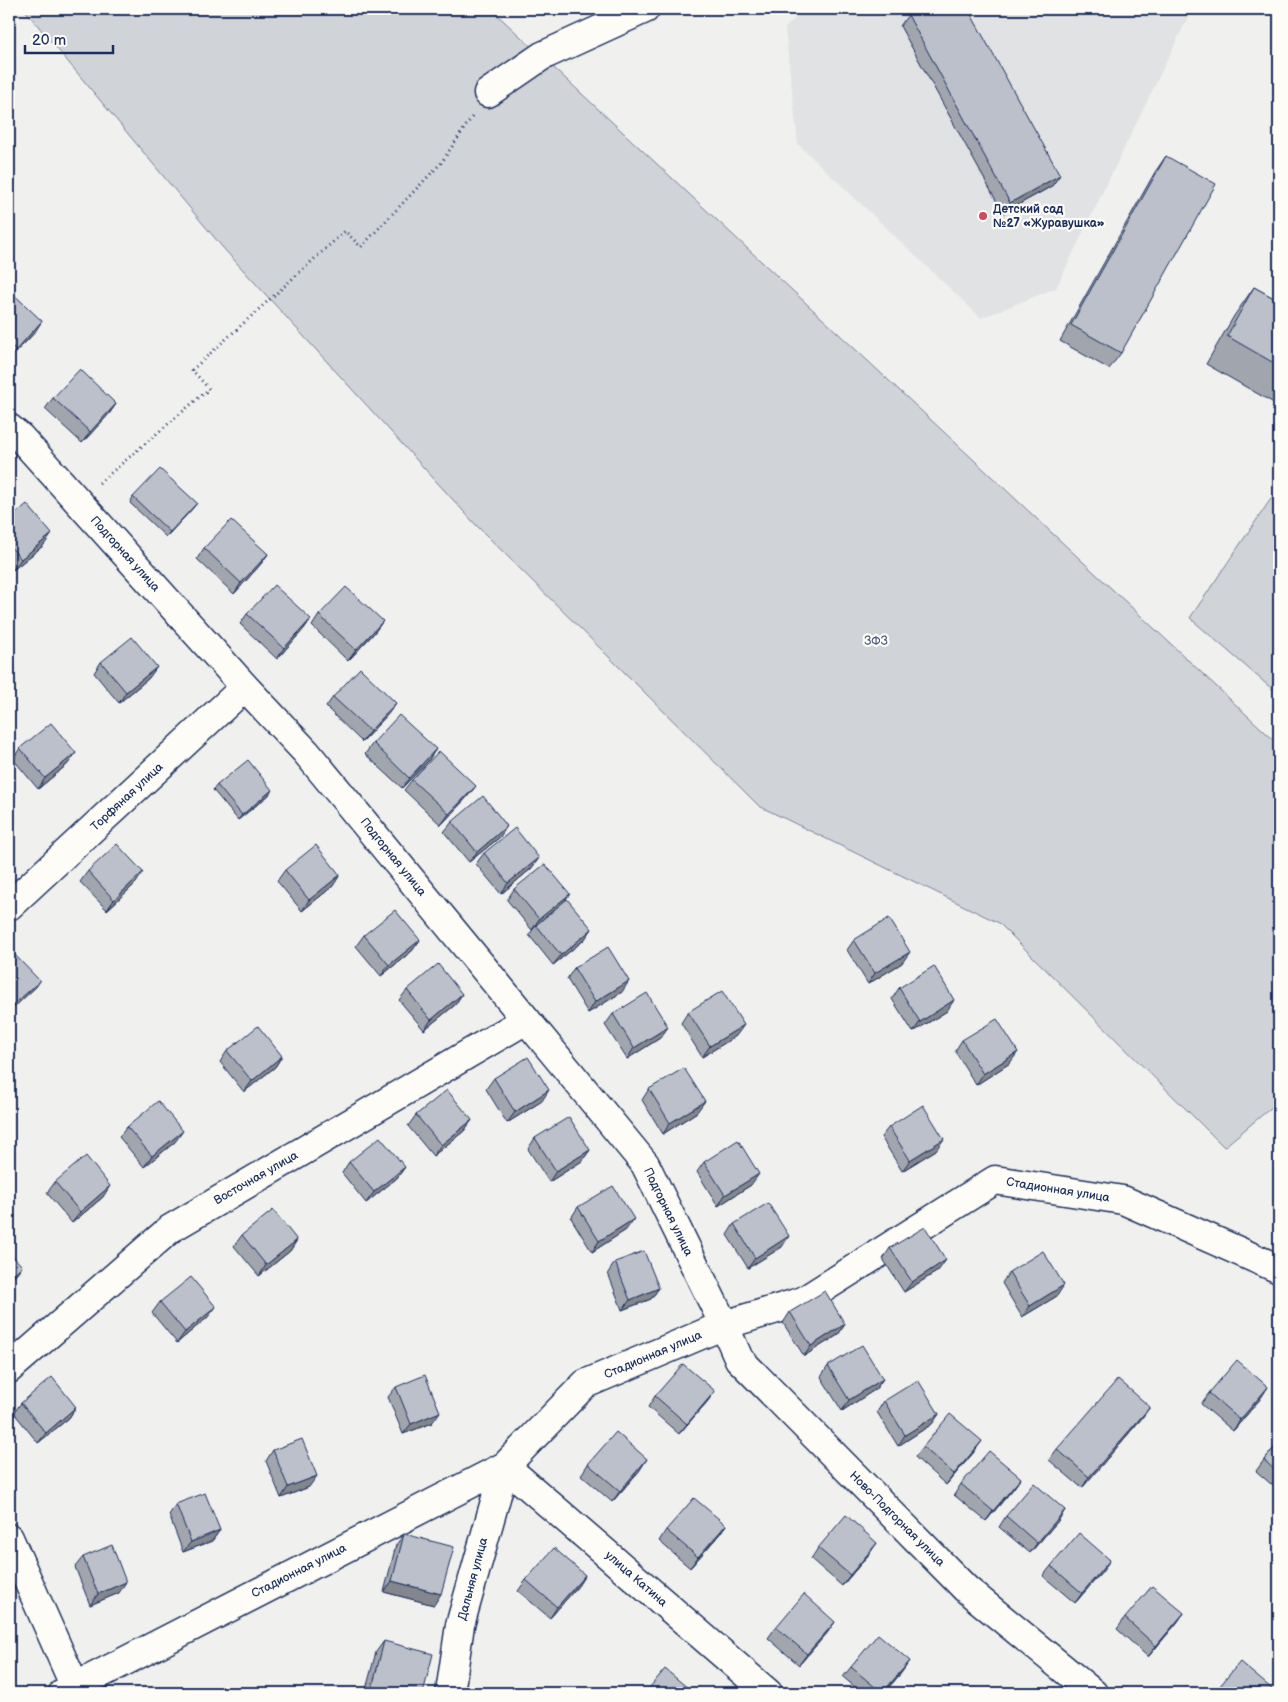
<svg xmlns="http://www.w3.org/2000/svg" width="1288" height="1702" font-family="'Balsamiq Sans',sans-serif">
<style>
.built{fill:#e0e2e3}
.green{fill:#d0d3d8;stroke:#76819b}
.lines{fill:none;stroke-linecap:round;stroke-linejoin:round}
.minor-casing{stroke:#1b2f5e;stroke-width:31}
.path{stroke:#1b2f5e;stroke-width:3;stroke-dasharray:1 4;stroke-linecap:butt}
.minor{stroke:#fdfcf7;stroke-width:28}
.wall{fill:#a1a5ae;stroke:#1b2f5e}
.shaded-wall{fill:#83868d;stroke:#1b2f5e}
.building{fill:#bbc0ca;stroke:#1b2f5e}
.poi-dot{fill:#d1495b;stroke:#fdfcf7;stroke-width:2}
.labels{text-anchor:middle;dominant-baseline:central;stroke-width:4.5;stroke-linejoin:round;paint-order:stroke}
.poi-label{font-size:12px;font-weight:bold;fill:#1b2f5e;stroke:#fdfcf7;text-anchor:start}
.street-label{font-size:12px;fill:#1b2f5e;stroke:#fdfcf7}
.park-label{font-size:12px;fill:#48587c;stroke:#fdfcf7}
</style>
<rect width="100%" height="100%" fill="#f0f0ee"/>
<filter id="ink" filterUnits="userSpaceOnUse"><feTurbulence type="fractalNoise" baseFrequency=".02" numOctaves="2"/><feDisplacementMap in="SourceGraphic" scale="10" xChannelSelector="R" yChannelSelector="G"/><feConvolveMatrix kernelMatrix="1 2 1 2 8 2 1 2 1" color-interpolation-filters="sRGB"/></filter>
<g filter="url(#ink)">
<path class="built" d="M805,9H1192L1056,288L981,318L798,144L785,28Z"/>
<path class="green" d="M24,9H491L1279,745V1101L1224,1147L999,923L759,806L476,525L224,249Z
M1279,487V695L1190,618Z"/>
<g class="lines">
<g class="minor-casing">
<path id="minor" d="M488,93L542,56L645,9
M9,428L20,437L245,687L306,752L645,1164L724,1325L739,1359L966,1589L1093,1693
M9,906L245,687
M9,1369L170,1229L526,1020
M9,1538L75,1687
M63,1693L505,1466L585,1384L724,1325L803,1301L995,1180L1123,1200L1279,1269
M450,1693L460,1625L505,1466L768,1693"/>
</g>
<path class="path" d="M99,483L209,389L192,370L345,231L361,247L441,163L472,117"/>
<use href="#minor" class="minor"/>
</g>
<path class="wall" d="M908,15L1052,186L1003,213L900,26Z
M1166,156L1121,353L1109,369L1060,341L1155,172Z
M1254,287L1279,301V406L1206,364L1234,316Z
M9,290L35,332L9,360Z
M53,398L116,404L109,414L82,443L45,409Z
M133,497L193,508L166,537L130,503Z
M9,519L44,545L13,570L9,565Z
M204,548L268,554L260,565L234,594L197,559Z
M247,614L311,619L303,630L277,659L240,624Z
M319,615L375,632L348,661L312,626Z
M101,662L149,678L119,703L94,673Z
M333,697L389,713L362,742L326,707Z
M373,743L429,760L402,788L365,754Z
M20,748L68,764L38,789L13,759Z
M412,780L468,796L441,825L404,790Z
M217,785L269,795L238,820L213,790Z
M452,822L500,837L469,862L444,832Z
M484,853L532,868L501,894L476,864Z
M285,870L333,886L302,911L277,881Z
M88,871L136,883L107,910L80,882Z
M514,889L564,902L592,929L584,940L553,965L529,935L534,928L532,930L507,900Z
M364,935L420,940L412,951L381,976L356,946Z
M854,940L902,963L868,984L847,950Z
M574,968L622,992L588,1013L567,979Z
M899,988L947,1011L913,1032L892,999Z
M407,990L462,994L455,1005L424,1030L399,1000Z
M688,1012L736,1036L702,1057L681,1023Z
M613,1014L668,1027L660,1038L627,1059L605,1025Z
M962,1040L1010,1063L976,1085L955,1051Z
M227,1051L282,1056L275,1067L244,1092L220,1062Z
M494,1078L542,1101L507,1123L486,1089Z
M649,1089L697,1112L663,1134L642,1100Z
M416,1115L472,1120L464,1131L433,1156L408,1126Z
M127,1127L175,1142L144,1167L119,1137Z
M889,1127L936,1150L902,1171L881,1137Z
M535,1138L590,1150L582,1161L549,1182L528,1149Z
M349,1162L405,1167L397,1178L366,1203L342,1173Z
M704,1162L751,1185L718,1206L697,1172Z
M55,1182L103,1197L72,1223L47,1193Z
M578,1207L626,1230L592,1252L571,1218Z
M734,1224L782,1247L748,1268L727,1235Z
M242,1235L297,1240L290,1251L259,1276L234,1246Z
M890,1248L938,1271L904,1292L883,1259Z
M615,1262L659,1288L651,1299L622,1310L608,1273Z
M1009,1272L1057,1296L1022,1317L1002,1283Z
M160,1302L208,1317L177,1343L152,1313Z
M790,1312L845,1324L838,1335L804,1356L783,1323Z
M828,1366L876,1389L842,1411L821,1377Z
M396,1387L432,1423L403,1434L388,1397Z
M715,1391L707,1402L679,1434L648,1407L655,1396Z
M1209,1393L1261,1398L1233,1431L1201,1404Z
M884,1401L939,1414L932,1424L898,1446L877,1412Z
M21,1403L76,1407L69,1418L38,1443L14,1413Z
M1142,1418L1082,1488L1049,1460L1057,1449Z
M1279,1442V1491L1256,1471L1264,1460Z
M923,1447L974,1452L946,1485L915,1457Z
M273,1450L309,1487L281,1498L266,1461Z
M588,1464L640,1470L612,1502L581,1475Z
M1021,1478L1013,1489L986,1521L954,1495L961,1484Z
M176,1504L220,1530L212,1541L183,1552L169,1515Z
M1065,1510L1058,1521L1030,1553L999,1527L1006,1516Z
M726,1525L718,1536L690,1568L659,1541L666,1530Z
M404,1534L434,1605L384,1592L396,1545Z
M818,1548L870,1553L842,1586L811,1559Z
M83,1557L119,1593L90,1605L75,1567Z
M1051,1566L1103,1571L1075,1603L1043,1576Z
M585,1575L578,1586L550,1618L518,1591L526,1580Z
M1184,1613L1176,1624L1148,1657L1117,1629L1125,1618Z
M776,1627L828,1632L799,1665L768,1638Z
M384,1641L423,1693H365L376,1652Z
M851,1667L902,1672L884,1693H862L843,1677Z"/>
<path class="shaded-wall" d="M1060,175L1052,186L1003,213L1010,203Z
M42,321L35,332L9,360L16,350Z
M116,404L109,414L82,443L90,432Z
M197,503L193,508L166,537L170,532Z
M52,534L44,545L13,570L21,559Z
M268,554L260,565L234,594L241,583Z
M311,619L303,630L277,659L284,648Z
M383,621L375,632L348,661L356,650Z
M157,667L149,678L119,703L126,692Z
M396,703L389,713L362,742L370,731Z
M436,749L429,760L402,788L409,778Z
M76,753L68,764L38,789L45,778Z
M476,786L468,796L441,825L449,814Z
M272,790L269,795L238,820L242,815Z
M507,826L500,837L469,862L477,852Z
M539,858L532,868L501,894L508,883Z
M143,872L136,883L107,910L114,900Z
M340,875L333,886L302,911L309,900Z
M570,894L562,904L536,925L532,930L539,919Z
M592,929L584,940L553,965L561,955Z
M420,940L412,951L381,976L389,965Z
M910,952L902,963L868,984L875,973Z
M40,981L36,987L9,1012L10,1008Z
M629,981L622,992L588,1013L595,1002Z
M462,994L455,1005L424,1030L431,1020Z
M954,1000L947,1011L913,1032L920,1022Z
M744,1025L736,1036L702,1057L710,1046Z
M668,1027L660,1038L627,1059L634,1048Z
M1018,1052L1010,1063L976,1085L983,1074Z
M282,1056L275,1067L244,1092L252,1081Z
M549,1090L542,1101L507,1123L515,1112Z
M705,1101L697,1112L663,1134L670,1123Z
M472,1120L464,1131L433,1156L441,1145Z
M183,1131L175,1142L144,1167L152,1156Z
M944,1139L936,1150L902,1171L910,1160Z
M590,1150L582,1161L549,1182L556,1171Z
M405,1167L397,1178L366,1203L374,1192Z
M759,1174L751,1185L718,1206L725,1195Z
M110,1186L103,1197L72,1223L80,1212Z
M634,1219L626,1230L592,1252L599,1241Z
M789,1236L782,1247L748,1268L755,1258Z
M297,1240L290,1251L259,1276L266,1265Z
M946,1260L938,1271L904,1292L912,1282Z
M22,1266L14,1277L9,1282V1278Z
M1064,1285L1057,1296L1022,1317L1030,1306Z
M659,1288L651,1299L622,1310L630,1300Z
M216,1307L208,1317L177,1343L185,1332Z
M845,1324L838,1335L804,1356L811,1346Z
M883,1379L876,1389L842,1411L849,1400Z
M1268,1387L1261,1398L1233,1431L1240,1420Z
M715,1391L707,1402L679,1434L687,1424Z
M76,1407L69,1418L38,1443L46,1433Z
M1150,1407L1142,1418L1082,1488L1089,1477Z
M440,1412L432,1423L403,1434L411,1424Z
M939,1414L932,1424L898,1446L905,1435Z
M982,1441L974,1452L946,1485L954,1474Z
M647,1459L640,1470L612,1502L620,1491Z
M317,1476L309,1487L281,1498L288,1487Z
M1021,1478L1013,1489L986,1521L993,1511Z
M1065,1510L1058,1521L1030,1553L1037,1543Z
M726,1525L718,1536L690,1568L698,1557Z
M220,1530L212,1541L183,1552L191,1542Z
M877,1543L870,1553L842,1586L850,1575Z
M1110,1560L1103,1571L1075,1603L1082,1593Z
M585,1575L578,1586L550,1618L557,1607Z
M392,1581L441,1594L434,1605L384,1592Z
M126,1582L119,1593L90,1605L98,1594Z
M1184,1613L1176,1624L1148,1657L1156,1646Z
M835,1622L828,1632L799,1665L807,1654Z
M910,1661L902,1672L884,1693H882Z
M372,1688L392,1693H368Z"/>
<path class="building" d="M920,9H968L1060,175L1010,203L908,15Z
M1166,156L1216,184L1121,353L1071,325Z
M1254,287L1279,301V366L1227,336Z
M9,290L42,321L16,350L9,343Z
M80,369L116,404L90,432L53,398Z
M160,469L197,503L170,532L133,497Z
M27,504L52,534L21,559L9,545V519Z
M231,520L268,554L241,583L204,548Z
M274,585L311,619L284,648L247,614Z
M346,587L383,621L356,650L319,615Z
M132,637L157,667L126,692L101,662Z
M360,668L396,703L370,731L333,697Z
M399,715L436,749L409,778L373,743Z
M51,723L76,753L45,778L20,748Z
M439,751L476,786L449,814L412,780Z
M248,760L272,790L242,815L217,785Z
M483,796L507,826L477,852L452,822Z
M515,828L539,858L508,883L484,853Z
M117,844L143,872L114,900L88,871Z
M316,845L340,875L309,900L285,870Z
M545,864L570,894L539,919L514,889Z
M567,899L592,929L561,955L536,925Z
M395,910L420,940L389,965L364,935Z
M889,918L910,952L875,973L854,940Z
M608,947L629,981L595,1002L574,968Z
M13,953L40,981L10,1008L9,1007V957Z
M438,964L462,994L431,1020L407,990Z
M934,966L954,1000L920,1022L899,988Z
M722,991L744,1025L710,1046L688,1012Z
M647,993L668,1027L634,1048L613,1014Z
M997,1019L1018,1052L983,1074L962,1040Z
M258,1026L282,1056L252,1081L227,1051Z
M528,1057L549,1090L515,1112L494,1078Z
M684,1068L705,1101L670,1123L649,1089Z
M447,1090L472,1120L441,1145L416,1115Z
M158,1101L183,1131L152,1156L127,1127Z
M923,1105L944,1139L910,1160L889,1127Z
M569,1117L590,1150L556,1171L535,1138Z
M380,1137L405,1167L374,1192L349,1162Z
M738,1140L759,1174L725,1195L704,1162Z
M86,1156L110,1186L80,1212L55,1182Z
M613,1186L634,1219L599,1241L578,1207Z
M768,1203L789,1236L755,1258L734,1224Z
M273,1210L297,1240L266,1265L242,1235Z
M925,1227L946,1260L912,1282L890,1248Z
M644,1251L659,1288L630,1300L615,1262Z
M1043,1251L1064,1285L1030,1306L1009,1272Z
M9,1252L22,1266L9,1278Z
M191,1277L216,1307L185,1332L160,1302Z
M825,1291L845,1324L811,1346L790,1312Z
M862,1345L883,1379L849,1400L828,1366Z
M1237,1360L1268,1387L1240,1420L1209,1393Z
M683,1364L715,1391L687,1424L655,1396Z
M425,1375L440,1412L411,1424L396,1387Z
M52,1377L76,1407L46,1433L21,1403Z
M1118,1379L1150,1407L1089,1477L1057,1449Z
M918,1380L939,1414L905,1435L884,1401Z
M950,1414L982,1441L954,1474L923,1447Z
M616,1432L647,1459L620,1491L588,1464Z
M302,1439L317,1476L288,1487L273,1450Z
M1279,1442V1474L1264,1460Z
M989,1451L1021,1478L993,1511L961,1484Z
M1034,1483L1065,1510L1037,1543L1006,1516Z
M205,1493L220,1530L191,1542L176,1504Z
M694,1498L726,1525L698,1557L666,1530Z
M846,1515L877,1543L850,1575L818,1548Z
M1079,1533L1110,1560L1082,1593L1051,1566Z
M404,1534L454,1547L441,1594L392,1581Z
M112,1545L126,1582L98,1594L83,1557Z
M554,1548L585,1575L557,1607L526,1580Z
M1152,1586L1184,1613L1156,1646L1125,1618Z
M804,1594L835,1622L807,1654L776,1627Z
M878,1634L910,1661L882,1693L851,1667Z
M384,1641L433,1654L423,1693H392L372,1688Z
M1240,1662L1272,1689L1268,1693H1214Z
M665,1669L689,1689L685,1693H645Z
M714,1689L719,1693H711Z"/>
</g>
<circle class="poi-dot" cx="983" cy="216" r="5"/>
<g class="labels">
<g class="poi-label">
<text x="993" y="209">Детский сад<tspan x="993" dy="14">№27 «Журавушка»</tspan></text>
</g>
<g class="street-label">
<text transform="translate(125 554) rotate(48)">Подгорная улица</text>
<text transform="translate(127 797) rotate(-43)">Торфяная улица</text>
<text transform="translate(393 857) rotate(51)">Подгорная улица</text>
<text transform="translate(256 1178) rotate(-30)">Восточная улица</text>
<text transform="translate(1058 1190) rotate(9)">Стадионная улица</text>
<text transform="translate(668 1212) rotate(64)">Подгорная улица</text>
<text transform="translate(653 1355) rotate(-23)">Стадионная улица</text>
<text transform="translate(897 1519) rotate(45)">Ново-Подгорная улица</text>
<text transform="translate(299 1571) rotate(-27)">Стадионная улица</text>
<text transform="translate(473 1579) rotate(-75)">Дальняя улица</text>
<text transform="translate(636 1579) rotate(41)">улица Катина</text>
</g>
<g class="park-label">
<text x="876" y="641">ЗФЗ</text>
</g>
</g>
<rect width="1288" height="1702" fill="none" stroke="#fdfcf7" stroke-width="30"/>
<rect x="15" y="15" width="1258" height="1672" fill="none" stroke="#1b2f5e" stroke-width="2" filter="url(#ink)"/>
<path d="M25 45v8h88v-8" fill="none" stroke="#1b2f5e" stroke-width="2.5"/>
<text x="32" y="45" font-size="15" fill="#1b2f5e" stroke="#fdfcf7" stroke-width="4" paint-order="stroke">20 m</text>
</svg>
